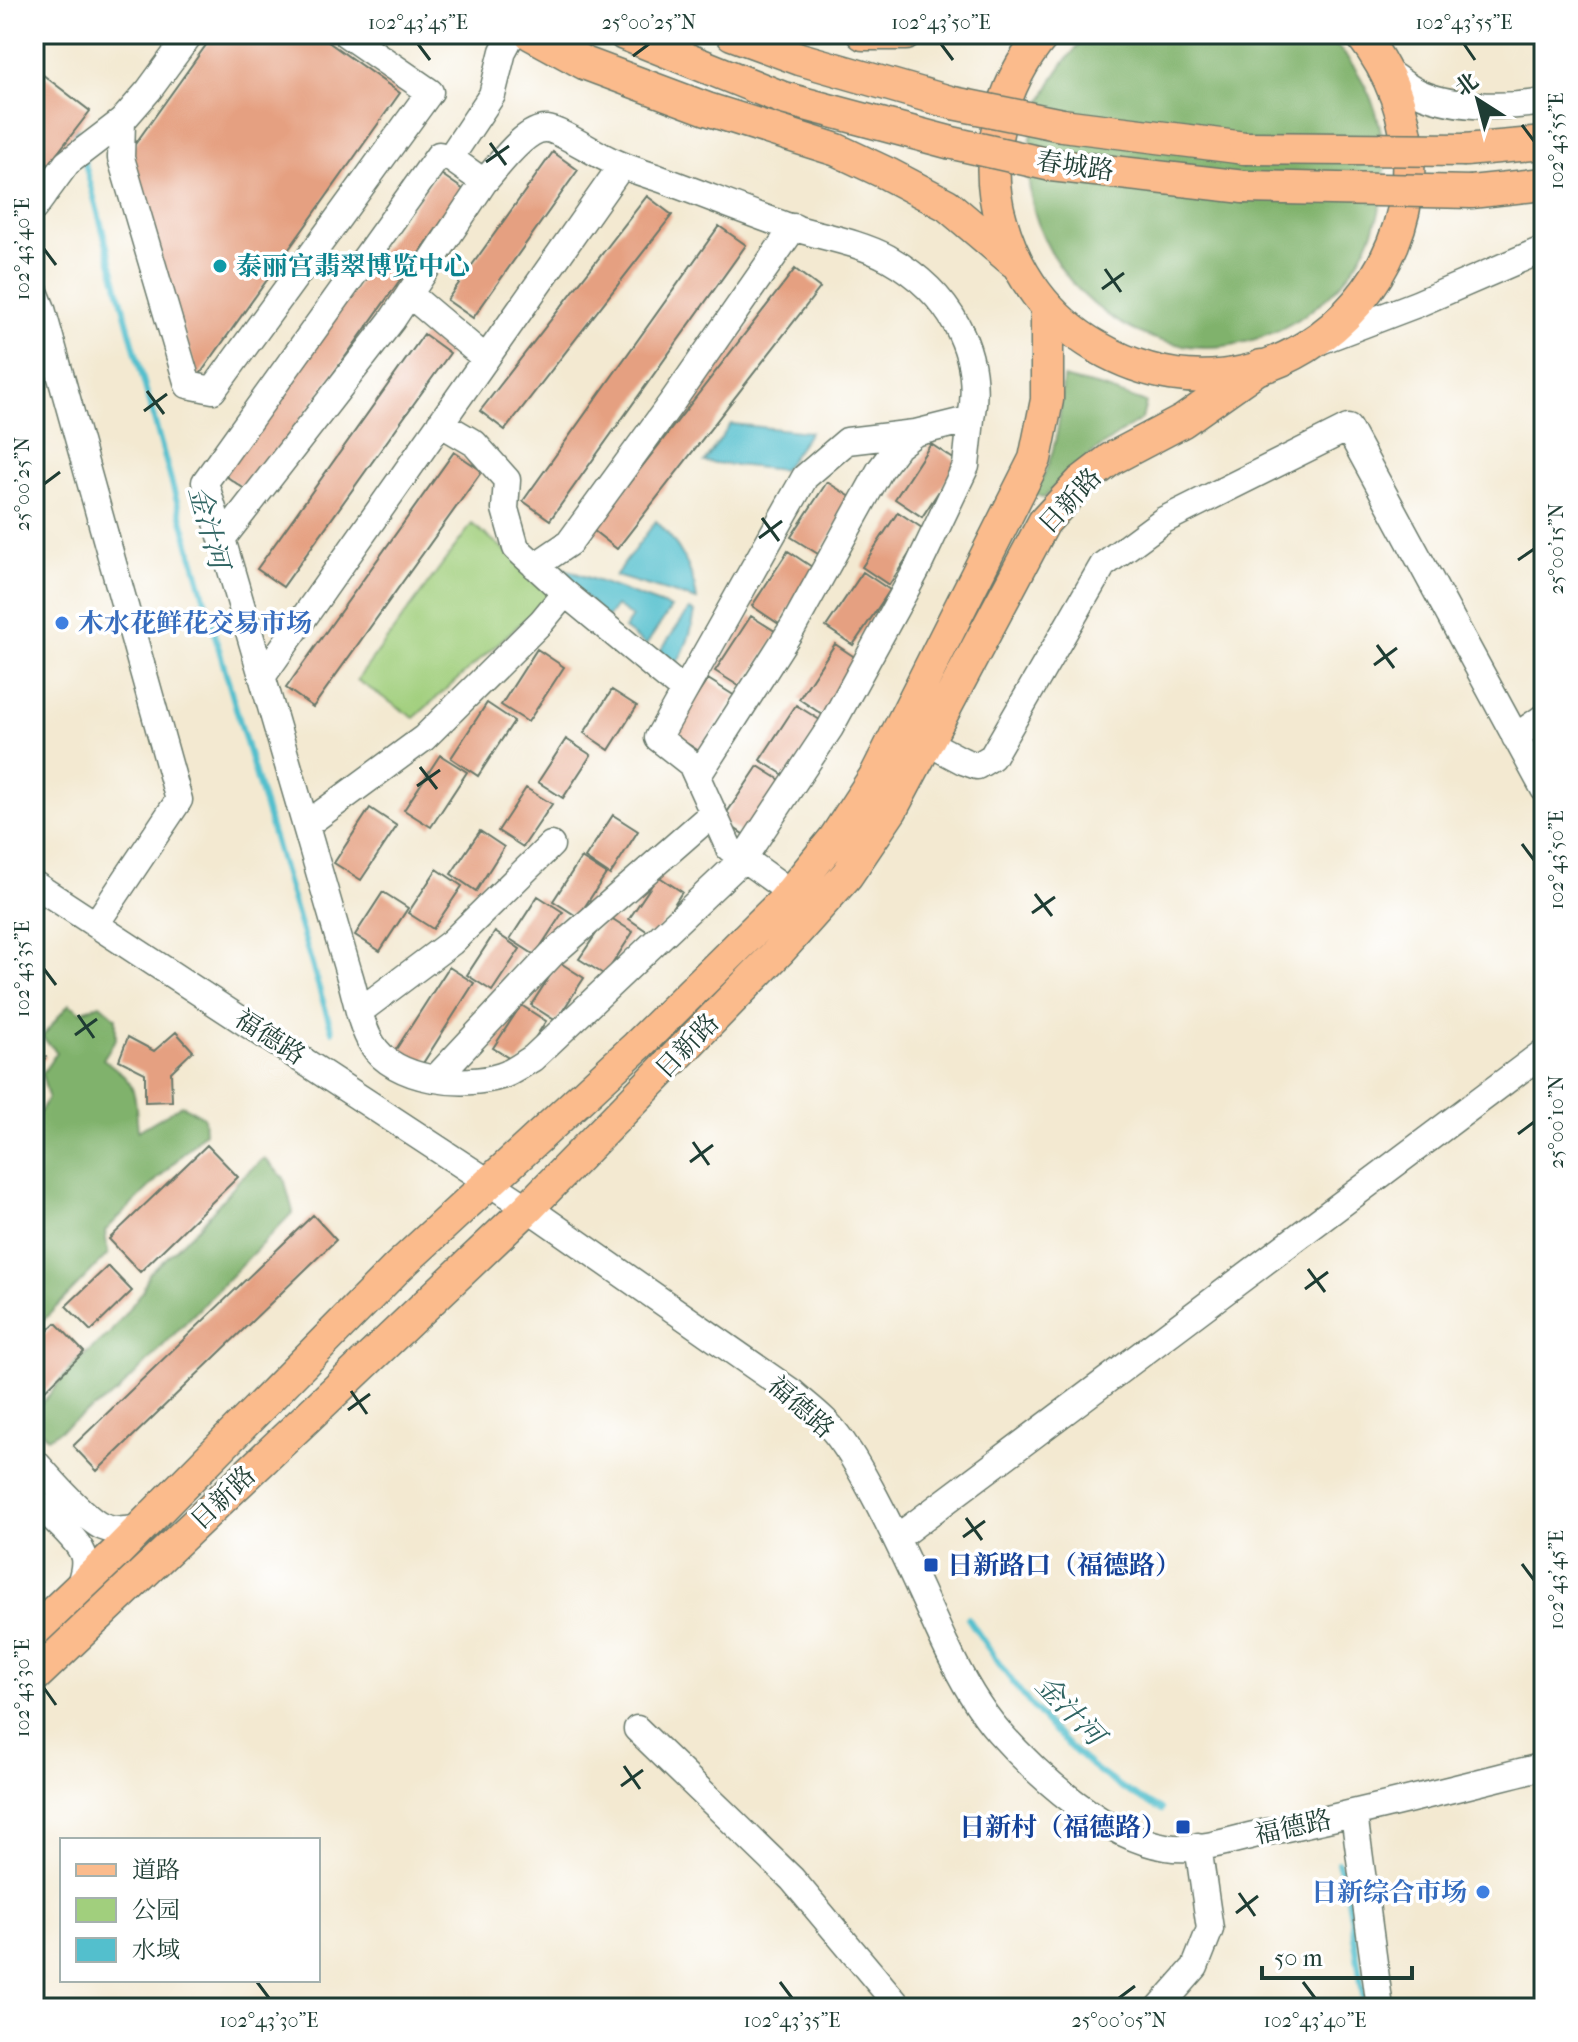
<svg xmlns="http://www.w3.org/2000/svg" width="1578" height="2042" font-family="'IM FELL French Canon','Noto Serif SC',serif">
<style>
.green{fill:#a1cf7d;stroke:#608658;stroke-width:2}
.forest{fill:#80b26c;stroke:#507850;stroke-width:2}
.water{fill:#53bfcd;stroke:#397e80;stroke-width:2}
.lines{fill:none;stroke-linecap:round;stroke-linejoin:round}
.stream{stroke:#53bfcd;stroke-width:6}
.building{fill:#e5a081}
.minor-casing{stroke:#69796b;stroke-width:29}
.major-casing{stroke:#69796b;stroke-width:35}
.minor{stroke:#fff;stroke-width:26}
.major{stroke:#fbbb8c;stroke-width:32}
.major-bridge-casing{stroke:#69796b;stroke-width:35;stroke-linecap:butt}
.major-bridge{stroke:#fbbb8c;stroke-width:32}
.ticks{fill:none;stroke:#1f3d34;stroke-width:3}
.culture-dot{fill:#0f9aa8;stroke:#fff;stroke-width:3}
.shop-dot{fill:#3f7fe0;stroke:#fff;stroke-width:3}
.transit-dot{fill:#1a4fb4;stroke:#fff;stroke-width:3}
.labels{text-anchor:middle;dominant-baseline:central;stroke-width:7;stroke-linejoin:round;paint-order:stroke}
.street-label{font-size:26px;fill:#1f3d34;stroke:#fff}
.culture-label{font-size:26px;font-weight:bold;fill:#0d838f;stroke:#fff;text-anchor:start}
.shop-label{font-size:26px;font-weight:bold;fill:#366cbe;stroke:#fff;text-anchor:start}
.transit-label{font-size:26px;font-weight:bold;fill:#164399;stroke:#fff;text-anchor:start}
.water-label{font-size:28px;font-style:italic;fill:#2f6462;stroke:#fff}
.neatline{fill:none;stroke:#1f3d34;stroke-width:3}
.ticks-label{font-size:20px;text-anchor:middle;fill:#1f3d34}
</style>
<rect width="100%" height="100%" fill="#fff"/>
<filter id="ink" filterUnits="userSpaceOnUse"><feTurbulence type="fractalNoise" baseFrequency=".0125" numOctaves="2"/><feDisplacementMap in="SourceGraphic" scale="16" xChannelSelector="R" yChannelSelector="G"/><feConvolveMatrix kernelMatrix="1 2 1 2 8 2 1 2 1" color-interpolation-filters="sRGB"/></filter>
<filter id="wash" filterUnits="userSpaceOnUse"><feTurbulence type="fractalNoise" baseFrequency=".006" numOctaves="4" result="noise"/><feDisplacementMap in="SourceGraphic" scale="32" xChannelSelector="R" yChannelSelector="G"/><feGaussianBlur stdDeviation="1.8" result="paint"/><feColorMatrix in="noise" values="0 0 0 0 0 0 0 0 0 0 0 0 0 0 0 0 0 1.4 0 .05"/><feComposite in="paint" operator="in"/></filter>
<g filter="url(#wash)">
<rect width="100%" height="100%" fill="#f3e9d1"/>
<path class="green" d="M472,524L557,591L414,718L357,680Z"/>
<path class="forest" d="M1090,34H1325C1372,76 1392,137 1382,198C1375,242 1349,283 1313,309C1136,442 920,195 1090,34Z
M1063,378L1104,388L1146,403L1142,419C1105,442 1074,465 1044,498L1035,494C1057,452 1060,424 1063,378Z
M69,1004L81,1012L100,1004L116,1018V1039L103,1059C139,1084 134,1091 138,1131L182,1105L204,1117L205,1132L105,1231L108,1254L34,1330V1124L48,1097L42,1074L57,1052L42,1037Z
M264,1158L284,1178L293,1212L118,1392L48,1438L34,1425V1413L74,1364L109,1334L142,1292L149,1274L200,1226L239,1180Z"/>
<path class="water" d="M731,424L810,432L783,470L704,462Z
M656,521C679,544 693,568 697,600L615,576Z
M551,564L671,608L646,645L624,629L632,617L616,606L607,618Z
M689,610L695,612C692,632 687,648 675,666L658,654Z"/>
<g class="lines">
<path class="stream" d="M75,126L80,145
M84,160C161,452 244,742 332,1031
M968,1618C1008,1679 1051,1739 1112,1781C1127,1792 1145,1801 1161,1810
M1338,1863L1346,1885L1365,2008"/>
</g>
<g id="blocks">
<path class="building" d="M214,34H317L400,93L198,377L128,154Z
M34,68L90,111L42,173L34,167Z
M553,152L578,170L473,318L447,300Z
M438,172L464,190L249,492L223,474Z
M647,196L672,215L505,430L480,411Z
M719,226L746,245L550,520L523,501Z
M795,269L820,288L617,549L593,530Z
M424,334L450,353L283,587L257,569Z
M931,444L958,462L922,517L895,499Z
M454,452L482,471L313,707L286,688Z
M827,482L854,499L818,554L791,537Z
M898,512L925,530L889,585L862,567Z
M788,551L815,569L779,624L752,606Z
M863,572L890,590L853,645L826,627Z
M751,616L778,633L742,688L715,671Z
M835,644L862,662L826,717L799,699Z
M537,649L564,667L528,722L501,705Z
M708,679L735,696L699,751L672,734Z
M612,690L637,706L609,750L584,733Z
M487,703L514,721L478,776L451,758Z
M796,705L823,722L787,777L760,760Z
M566,739L591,755L563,798L538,782Z
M440,755L467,772L431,827L404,810Z
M758,766L785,783L749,838L722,820Z
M526,788L552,804L523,847L498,831Z
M370,808L397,826L361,880L334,863Z
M613,815L638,831L610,875L585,858Z
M480,831L504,847L476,891L451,874Z
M581,858L606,874L578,917L553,901Z
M437,869L462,886L433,929L408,913Z
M658,876L682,892L654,936L629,919Z
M383,892L408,908L380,951L355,935Z
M538,896L563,912L535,955L510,939Z
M608,916L633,932L605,975L579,959Z
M495,932L520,949L492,991L467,975Z
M559,962L584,978L556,1021L531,1005Z
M449,967L474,983L418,1071L393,1054Z
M521,1005L546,1021L518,1064L493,1048Z
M176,1032L193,1051L171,1072L172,1101L145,1102V1073L119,1060L128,1037L154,1051Z
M34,1047L46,1057L34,1071Z
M207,1145L238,1177L140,1272L109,1239Z
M313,1215L336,1240L97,1471L73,1446Z
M108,1266L132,1291L91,1331L66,1306Z
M56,1323L84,1352L34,1401V1344Z"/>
</g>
</g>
<g filter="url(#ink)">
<use href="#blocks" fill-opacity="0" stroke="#69796b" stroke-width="2"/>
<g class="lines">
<g class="minor-casing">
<path id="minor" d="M512,34L503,51L492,95L450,158L484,182L392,320L222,539L349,974C356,996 360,1025 372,1044C394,1081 464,1088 501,1076C512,1073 523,1064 533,1058L743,859L830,728L917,569L966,466L971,419
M1386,71C1395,77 1403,84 1412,89C1447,109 1506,108 1544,102
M122,121L121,158L188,385L213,390L430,92L346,34
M484,182C498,167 525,127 547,129C560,130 597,155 612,161C627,168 643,173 658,178C700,193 741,210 784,225C818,236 856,241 888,258C948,292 984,350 971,419L915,433L898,446L880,470L793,627L697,777
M34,208L67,163L122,121L149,90L190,34
M34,289L42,309L179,800L96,924
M409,294L485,358
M1320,341L1417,304L1544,249
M440,423L474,443L507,480L505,509L516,548L565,593L684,691
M222,539L205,482L439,155L450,158
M535,566L569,543L672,402L794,227
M262,677L622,165
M1515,737L1544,717
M927,742L963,761L977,766L992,757L1103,565L1164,520L1348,428L1544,789
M306,825L424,738L542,621L565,593
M34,884L528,1208L793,1393C804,1403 815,1411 825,1421C843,1439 857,1464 869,1486C898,1538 920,1591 945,1644C959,1674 977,1707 999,1732C1039,1777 1105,1837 1166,1847C1198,1853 1236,1838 1267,1832C1360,1813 1452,1789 1544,1766
M790,892L729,848L691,764L658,738L805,477L847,441L915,433
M360,1011L452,942L551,845
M435,1079L552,954L713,813
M34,1461C50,1478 84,1519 103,1527C116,1532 127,1530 140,1528
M34,1500C47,1514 81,1540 84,1558C86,1569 81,1580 78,1590
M898,1537L1544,1052
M637,1729L792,1879L900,2008
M1354,1814L1380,2008
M1159,2008L1195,1967L1210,1929L1198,1846"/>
</g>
<g class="major-casing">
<path id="major" d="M531,34L584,63L707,109L837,150L888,174L947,205L1013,261
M624,34L783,98L948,142
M732,34L800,59L953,103
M863,34H906
M1044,34C1001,84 982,157 1001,221C1016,274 1048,319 1097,347C1296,462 1504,218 1361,34
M1062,125L1245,148
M1465,150L1544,143
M1051,165L1244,187
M1471,192L1544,184
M34,1631L117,1552L398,1267L637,1046L782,903L835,838L876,775L1035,459L1047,400V307
M34,1677L528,1208L779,951L847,875L891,810L1044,522L1081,482L1111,459L1183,421L1261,366"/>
</g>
<use href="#minor" class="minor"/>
<use href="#major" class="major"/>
<g class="major-bridge-casing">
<path id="major-bridge" d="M953,103L1062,125
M948,142L1051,165
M1245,148L1465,150
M1244,187L1471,192"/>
</g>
<use href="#major-bridge" class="major-bridge"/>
</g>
</g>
<path class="ticks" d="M418,44L430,60M941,44L953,60M1464,44L1475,60M633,56L649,44M1522,125L1534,141M490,143L506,165M486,162L509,146M44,249L56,265M1105,269L1121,292M1102,289L1124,273M147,391L164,414M144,411L167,394M44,484L60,472M762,518L779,541M759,538L782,521M1518,560L1534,549M1377,645L1394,668M1374,665L1397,648M420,767L437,789M417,786L440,770M1522,844L1534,860M1035,894L1052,916M1032,913L1055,897M44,969L56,985M78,1015L94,1038M75,1035L97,1019M1518,1134L1534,1122M693,1142L709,1165M690,1162L713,1145M1308,1269L1325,1292M1305,1289L1328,1272M351,1391L367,1414M348,1410L370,1394M966,1518L982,1540M963,1537L985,1521M1522,1564L1534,1580M44,1688L56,1705M624,1766L640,1789M621,1786L643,1770M1239,1893L1255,1916M1236,1913L1258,1896M257,1982L269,1998M780,1982L792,1998M1303,1982L1315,1998M1119,1998L1135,1986"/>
<circle class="culture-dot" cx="220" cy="266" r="8"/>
<g class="shop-dot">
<circle cx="62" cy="623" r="8"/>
<circle cx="1483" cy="1892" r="8"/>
</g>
<g class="transit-dot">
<rect x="923" y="1557" width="16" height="16" rx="4"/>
<rect x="1175" y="1819" width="16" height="16" rx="4"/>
</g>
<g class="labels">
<g class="street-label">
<text transform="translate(1075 166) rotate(8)">春城路</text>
<text transform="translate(1070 501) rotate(-47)">日新路</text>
<text transform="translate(270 1037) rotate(33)">福德路</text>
<text transform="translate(687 1046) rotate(-46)">日新路</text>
<text transform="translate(801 1407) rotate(42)">福德路</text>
<text transform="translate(223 1498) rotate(-44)">日新路</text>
<text transform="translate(1293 1827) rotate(-12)">福德路</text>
</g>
<g class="culture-label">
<text x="236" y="266">泰丽宫翡翠博览中心</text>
</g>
<g class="shop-label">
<text x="78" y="623">木水花鲜花交易市场</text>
<text x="1467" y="1892" text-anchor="end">日新综合市场</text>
</g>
<g class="transit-label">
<text x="947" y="1565">日新路口（福德路）</text>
<text x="1167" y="1827" text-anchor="end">日新村（福德路）</text>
</g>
<g class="water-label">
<text transform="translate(209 527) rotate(75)">金汁河</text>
<text transform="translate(1070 1710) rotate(46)">金汁河</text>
</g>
</g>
<rect width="1578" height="2042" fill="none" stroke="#fff" stroke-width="88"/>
<rect x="60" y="1838" width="260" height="144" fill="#ffffff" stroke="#a5b1ae" stroke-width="2"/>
<rect x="76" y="1864" width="40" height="12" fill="#fbbb8c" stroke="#a5b1ae" stroke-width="2"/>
<text x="132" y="1878" font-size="24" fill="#1f3d34">道路</text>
<rect x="76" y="1898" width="40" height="24" fill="#a1cf7d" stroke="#a5b1ae" stroke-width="2"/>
<text x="132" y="1918" font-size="24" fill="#1f3d34">公园</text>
<rect x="76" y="1938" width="40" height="24" fill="#53bfcd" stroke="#a5b1ae" stroke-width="2"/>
<text x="132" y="1958" font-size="24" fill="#1f3d34">水域</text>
<g transform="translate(1478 100) rotate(324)" stroke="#ffffff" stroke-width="6" paint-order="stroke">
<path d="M0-6L14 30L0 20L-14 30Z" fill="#1f3d34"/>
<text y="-12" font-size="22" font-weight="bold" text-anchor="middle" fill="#1f3d34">北</text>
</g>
<path d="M1262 1966v12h150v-12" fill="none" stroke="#1f3d34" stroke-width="4"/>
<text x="1274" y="1966" font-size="24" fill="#1f3d34" stroke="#ffffff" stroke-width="6" paint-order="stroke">50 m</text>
<rect x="44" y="44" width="1490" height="1954" class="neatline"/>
<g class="ticks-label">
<text x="418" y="29">102°43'45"E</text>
<text x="649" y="29">25°00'25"N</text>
<text x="941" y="29">102°43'50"E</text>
<text x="1464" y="29">102°43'55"E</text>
<text transform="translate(1556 141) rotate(-90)" y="7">102°43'55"E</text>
<text transform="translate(22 249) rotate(-90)" y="7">102°43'40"E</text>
<text transform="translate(22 484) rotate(-90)" y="7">25°00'25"N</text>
<text transform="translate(1556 549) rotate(-90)" y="7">25°00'15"N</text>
<text transform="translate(1556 860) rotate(-90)" y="7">102°43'50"E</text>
<text transform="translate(22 969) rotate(-90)" y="7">102°43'35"E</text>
<text transform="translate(1556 1122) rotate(-90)" y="7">25°00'10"N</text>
<text transform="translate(1556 1580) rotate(-90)" y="7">102°43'45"E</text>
<text transform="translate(22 1688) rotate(-90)" y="7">102°43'30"E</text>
<text x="269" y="2027">102°43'30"E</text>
<text x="792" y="2027">102°43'35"E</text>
<text x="1119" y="2027">25°00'05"N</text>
<text x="1315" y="2027">102°43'40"E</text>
</g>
</svg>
